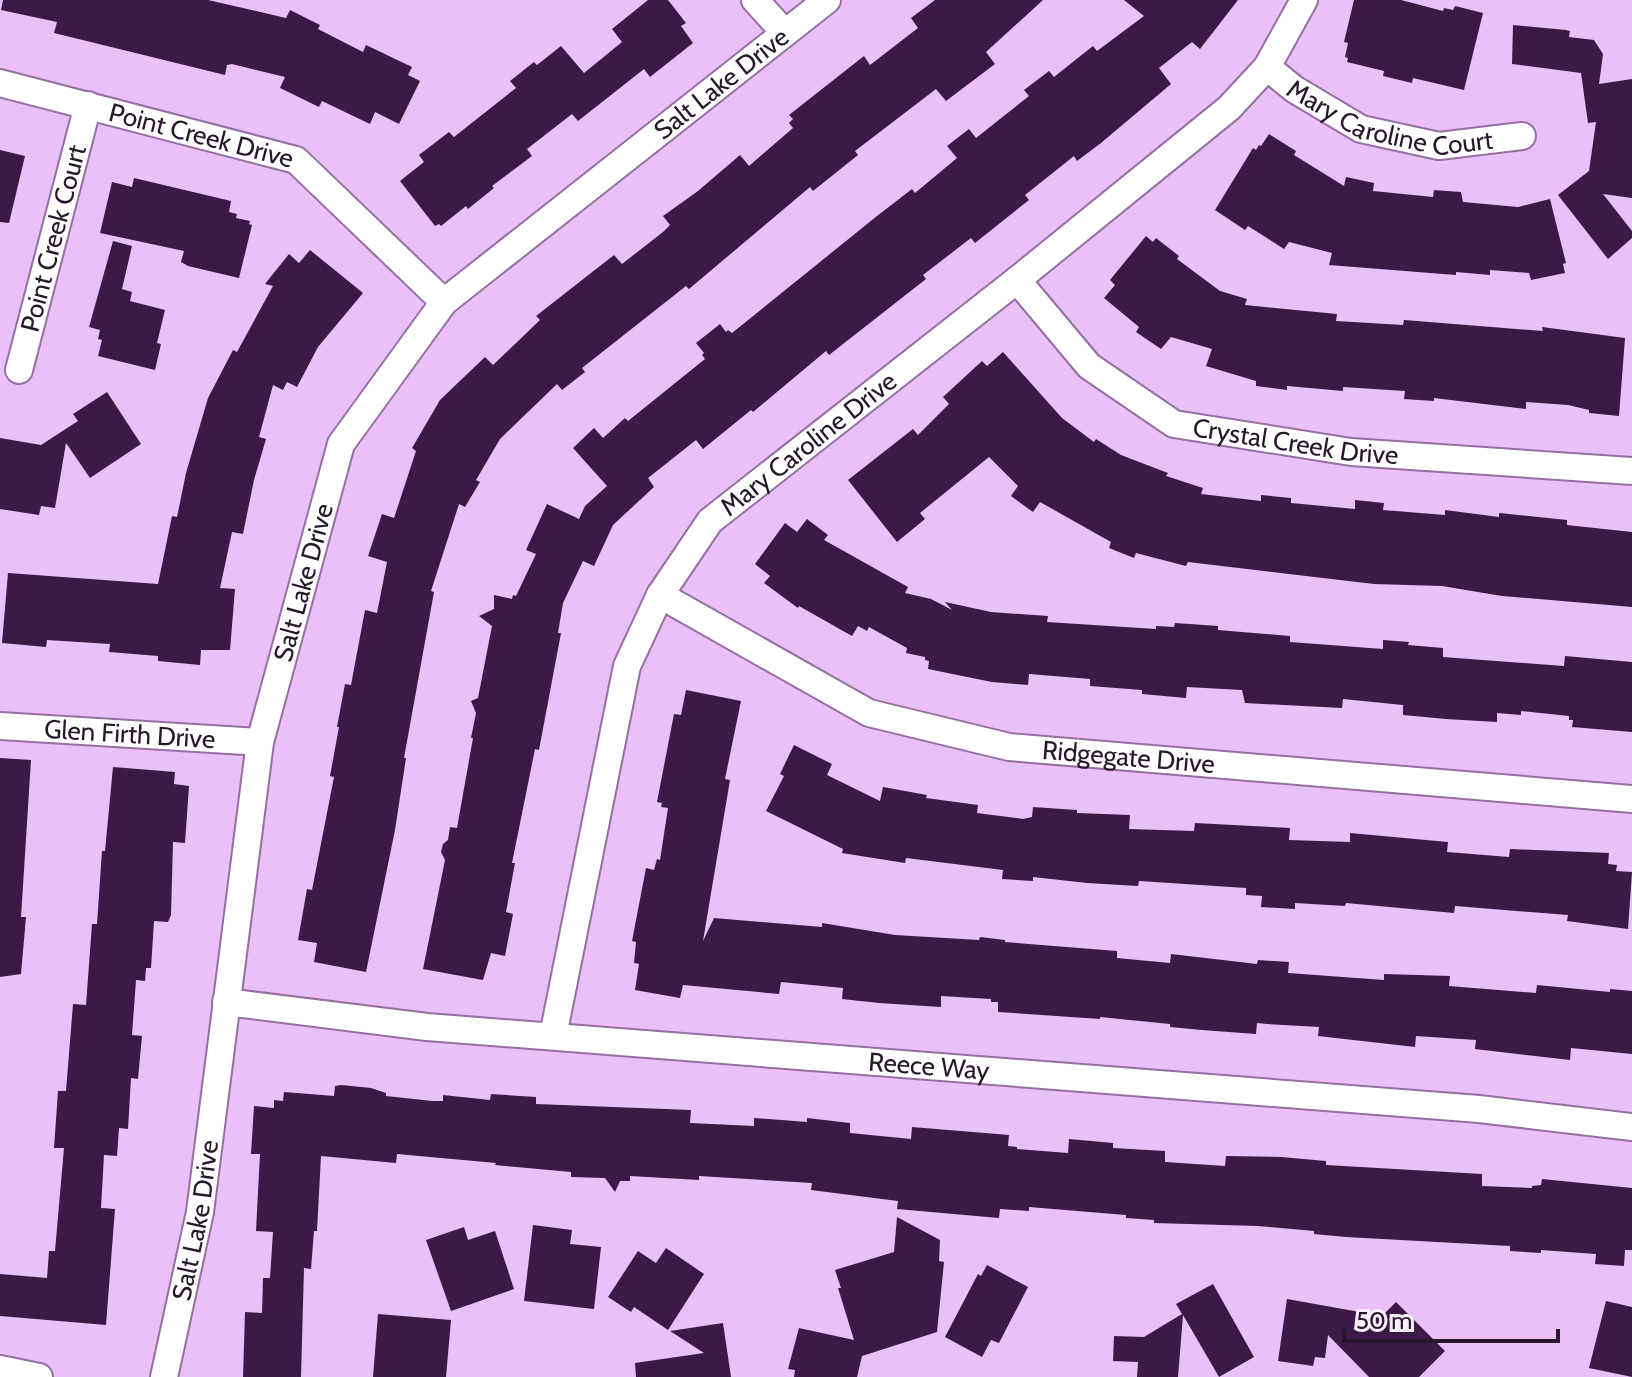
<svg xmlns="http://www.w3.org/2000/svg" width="1632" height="1377" font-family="Cabin,sans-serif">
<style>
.building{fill:#3c1947}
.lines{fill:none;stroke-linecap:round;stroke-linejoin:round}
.street-casing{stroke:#956fa2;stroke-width:30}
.street{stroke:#fff;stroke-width:26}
.labels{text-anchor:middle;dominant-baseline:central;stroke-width:8;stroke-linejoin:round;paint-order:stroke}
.street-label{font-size:26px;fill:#26172b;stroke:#f9edfe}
</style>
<rect width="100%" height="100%" fill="#e9c0f7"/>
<path class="building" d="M3,0H208L286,18L290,10L320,25L318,29L363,52L366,45L412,67L408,75L420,81L399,124L375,112L370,124L322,101L319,107L280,88L285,77L232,64L227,65L225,75L54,33L57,22L1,10Z
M648,0H668L686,23L681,26L693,43L650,77L644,69L578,121L572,114L527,149L532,156L492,186L494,188L468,209L466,206L441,226L439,224L435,226L400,181L424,162L419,155L449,132L454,137L516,88L510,81L534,62L537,65L561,46L584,73L622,42L612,29Z
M935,0H1043L986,52L995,64L946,101L936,89L855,151L858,155L813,191L810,187L689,289L686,286L582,368L585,372L562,390L557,384L500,439L476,480L480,482L465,507L459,504L431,591L434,592L404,758H406L395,830L366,972L314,962L317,943L298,940L307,889L312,890L334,777L330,776L339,727H337L345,684L351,685L365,610L377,613L387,562L368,556L382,514L394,518L416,451L412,448L440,400L485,357L493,365L540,320L536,316L614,255L622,264L663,232L670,225L663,216L698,191L740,155L749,166L793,128L789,123L793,119L789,115L864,56L870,65L918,28L911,18Z
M1124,0H1238L1200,49L1192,42L1159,68L1171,84L1101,143L1077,161L1074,156L1025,195L1029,200L975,243L971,238L923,275L926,279L829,355L826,351L753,412L751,410L703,449L696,440L648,478L654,487L613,525L594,566L583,561L563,603L558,633H561L539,750L535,749L512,863H515L506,912L513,914L505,956L491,953L483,980L423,969L445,860L441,852L443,844L448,840L450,827L457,828L473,738H471L476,713L471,701L478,698L492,626L479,616L494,609V595L512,599L513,595L516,596L536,554L526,550L547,504L579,519L585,506L607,486L573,448L594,428L603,438L625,418L628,421L705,359L702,355L704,353L696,343L720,324L726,332L728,330L732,333L877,216L912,189L915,193L957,158L947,146L969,129L976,138L1029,96L1024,90L1049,71L1054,77L1093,46L1097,51L1144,16Z
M1354,0H1401L1443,11L1444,8L1453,10L1455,6L1483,13L1464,90L1413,78L1412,83L1383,76L1384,71L1347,62L1348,58L1345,57L1348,43L1344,42Z
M1513,25L1566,30L1570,31L1569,37L1594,40L1603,54L1599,84L1632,79V198L1603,194L1632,231V238L1608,259L1558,195L1589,171L1596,122L1588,123L1581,73L1512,64Z
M1269,134L1296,151L1294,155L1344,186L1346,177L1374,183L1373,191L1433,197L1434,190L1461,192L1463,202L1518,207L1550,199L1566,263L1563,264L1565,273L1531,280L1529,273L1490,270V275L1456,272V275L1329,265L1332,253L1289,242L1284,249L1248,226L1245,230L1215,210L1253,148L1256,150L1259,145L1261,146Z
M0,150L25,156L9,223L0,222Z
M134,178L231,201L229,212L237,214L236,218L250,221L249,224L252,225L239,278L188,266L181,262L184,251L100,233L112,182L132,187Z
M1146,236L1153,242L1156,238L1179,256L1177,259L1220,291L1247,299L1245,305L1337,314L1336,321L1403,325L1404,320L1543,331L1542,327L1625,338L1619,416L1589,413V410L1568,405L1526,402V409L1434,398V401L1404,399L1405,391L1343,387V391L1287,386V390L1256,386V381L1206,366L1212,349L1171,337L1161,349L1136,332L1139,327L1104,298L1115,285L1110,280Z
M113,241L132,246L122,289L132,292L130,301L165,310L157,343L161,344L155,370L98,356L102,340L98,339L100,330L89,327Z
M310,250L363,293L318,347L297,387L287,382L283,390L273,385L259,437L266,439L254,480L243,534L232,532L220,588L235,589L230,650H201L200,665L158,661V656L109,652L110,644L47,640L46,647L2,643L8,573L158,584L172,516L177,517L186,473L208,398L233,350L237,352L273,286L265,284L289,254L299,263Z
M1003,352L1062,418L1094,442L1096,439L1121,455L1168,473L1166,476L1203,488L1201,494L1261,501V495L1291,498V503L1355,509V500L1384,503L1383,510L1445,515V510L1499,517V513L1567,520V525L1632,532V607L1502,596L1442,586L1374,584L1188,562L1186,566L1136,553L1134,558L1109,548L1111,542L1040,502L1033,512L1011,496L1018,486L989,457L920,513L925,519L897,542L848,480L913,429L918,435L949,404L943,397L982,361L987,366Z
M107,392L141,444L90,478L66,443L55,508L41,506L39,515L0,509V438L41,445L78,421L73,414Z
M807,519L828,535L824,540L908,587L905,593L931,599L952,610L945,602L991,612L1048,616L1047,622L1156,629V626L1174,627L1175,623L1218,626V630L1290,636V642L1383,649V640L1409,642L1408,645L1443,648V657L1564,666L1565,656L1632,662V732L1572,727L1573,720H1569V716L1521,711V715L1497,713V722L1446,719L1403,715V705L1343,699L1342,708L1245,703L1242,690L1187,687L1186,698L1142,694V690L1090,686V679L1029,674L1028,685L992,682L928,669L929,661L925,660V657L906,653L907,648L869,627L867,631L858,626L852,636L799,606L798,608L764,583L770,576L755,564L785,523L797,532Z
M686,690L741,701L725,779L730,780L703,941L714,918L822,927V923L895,935L979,940L980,937L1005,940V942L1117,951V958L1170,963L1171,954L1257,964L1258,960L1289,962L1288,973L1384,980V974L1450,976L1449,986L1536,993L1537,985L1610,992V989L1632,991V1054L1571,1048L1570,1060L1475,1049L1476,1040L1416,1036L1415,1047L1318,1036L1319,1027L1267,1024L1257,1023L1256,1034L1202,1030L1170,1027V1024L1100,1017V1019L998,1012V1002H991V999L941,996V1007L879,1003L842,999L843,988L781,982L779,994L683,985L680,998L635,990L639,964L634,963L636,942L632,941L646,868L654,870L657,859L660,860L668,808L661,807L662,803L657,802L674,714L681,715Z
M794,745L832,764L827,775L880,801L883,787L927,795L926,798L978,805L977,813L1023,819L1032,817L1033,807L1077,810V813L1130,815L1129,829L1194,831L1195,823L1290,828L1289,840L1350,842V833L1448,842L1447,852L1509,857L1510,849L1609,853L1608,864L1617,865L1616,871L1632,872L1628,929L1567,921L1568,915L1455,906L1454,913L1346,903L1345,906L1295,903V909L1261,907L1262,896L1246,895V888L1139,881L1138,886L1087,883L1033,877V881L1002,879L1003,870L906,858L905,863L842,853L843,849L766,811L784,776L780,774Z
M0,758L31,760L21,917H26L21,974L0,977Z
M113,767L175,772L174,784L189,786L185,843L173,842L171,915L168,922L154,921L151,968H146L145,981L136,980L132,1035L142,1036L138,1079L131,1078L128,1129L119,1128L117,1156L104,1155L101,1208L115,1209L106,1325L0,1316V1274L47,1278L49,1251H55L64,1148H54L58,1091H66L73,1004L86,1005L92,924H97L102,851H105Z
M341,1085L371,1088L386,1093V1096L432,1101H443V1095L490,1100L491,1094L536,1097V1104L691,1110L690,1123L754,1126V1118L807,1122V1118L850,1123V1133L911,1139L912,1127L1009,1135L1008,1146L1017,1147V1149L1068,1153L1069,1139L1113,1143V1148L1165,1151V1162L1225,1166L1226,1156L1281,1157L1326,1161V1165L1482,1174V1186L1532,1188V1186L1541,1185L1542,1179L1632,1188V1250H1625L1624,1266L1595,1264L1596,1254L1541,1250V1253L1510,1251V1246L1346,1237L1314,1234V1231L1258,1226L1154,1223V1220L1126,1218V1215L1029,1207V1211L1000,1209L999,1218L897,1209L898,1201L811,1190L812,1183L699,1176V1180L630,1176V1181H620L615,1192L605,1178L571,1177V1172L495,1165L496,1163L397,1154L396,1163L321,1156L317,1231H314L311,1269L304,1268L301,1377H243L245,1312L262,1313L263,1278H270L273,1232L256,1231L260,1154H251L254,1106L274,1108V1100L283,1101L284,1092L334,1096L335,1086Z
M897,1217L940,1240L939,1261L944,1262L937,1332L862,1356L857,1377H794L795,1370L788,1369L799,1328L854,1340L838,1288H841L835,1270L894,1252Z
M533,1225L572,1230L570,1244L601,1247L594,1309L524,1301Z
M464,1227L468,1240L495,1231L514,1289L451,1311L426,1240Z
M666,1248L704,1274L668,1330L634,1307L631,1312L608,1297L638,1251L656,1263Z
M987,1265L1028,1287L999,1343L991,1340L982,1357L945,1337L978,1274L981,1276Z
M1213,1284L1254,1357L1219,1377L1183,1315L1178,1377H1137L1138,1362L1113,1361L1114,1336L1144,1337L1182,1314L1176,1304Z
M1287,1299L1382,1316L1396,1302L1445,1351L1419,1377H1369L1328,1335L1325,1358L1315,1357L1313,1366L1278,1361Z
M1606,1301L1632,1307V1377L1589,1368Z
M378,1314L451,1320L446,1377H373Z
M723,1323L731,1377H636L635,1363L704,1353L670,1331Z"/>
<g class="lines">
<g class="street-casing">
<g id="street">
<path d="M755,0L785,33"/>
<path id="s1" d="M1267,67L1294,89L1361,129L1439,146L1522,136"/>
<path id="s2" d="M0,83L296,160L444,302"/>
<path id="s3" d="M1017,280L1089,366L1174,424L1351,452L1632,471"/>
<path id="s4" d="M19,370L88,105"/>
<path id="s5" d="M660,595L869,713L1009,747L1632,799"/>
<path id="s6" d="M0,726L260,742"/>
<path id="s7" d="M226,1002L427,1027L1479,1109L1632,1127"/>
<path id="s8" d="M553,1036L627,666L660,595L710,521L1017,280L1229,108L1267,67L1304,0"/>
<path d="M0,1369L39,1377"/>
<path id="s9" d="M164,1377L200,1212L260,742L341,444L444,302L827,0"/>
</g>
</g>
<use href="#street" class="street"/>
</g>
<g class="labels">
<g class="street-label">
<text stroke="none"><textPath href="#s9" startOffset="1480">Salt Lake Drive</textPath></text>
<text stroke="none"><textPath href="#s1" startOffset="138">Mary Caroline Court</textPath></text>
<text stroke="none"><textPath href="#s2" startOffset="208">Point Creek Drive</textPath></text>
<text stroke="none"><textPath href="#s4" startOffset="136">Point Creek Court</textPath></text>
<text stroke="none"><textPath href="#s3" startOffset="338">Crystal Creek Drive</textPath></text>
<text stroke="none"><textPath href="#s8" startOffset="670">Mary Caroline Drive</textPath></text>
<text stroke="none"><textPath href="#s9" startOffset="808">Salt Lake Drive</textPath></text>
<text stroke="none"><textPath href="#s6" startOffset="130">Glen Firth Drive</textPath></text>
<text stroke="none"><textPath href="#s5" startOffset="504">Ridgegate Drive</textPath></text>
<text stroke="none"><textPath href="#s7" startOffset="706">Reece Way</textPath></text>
<text stroke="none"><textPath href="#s9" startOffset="160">Salt Lake Drive</textPath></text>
</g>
</g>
<path d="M1344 1329v12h214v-12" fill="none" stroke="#26172b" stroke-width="4"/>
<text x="1356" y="1329" font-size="24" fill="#26172b" stroke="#f9edfe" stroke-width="6" paint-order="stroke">50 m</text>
</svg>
